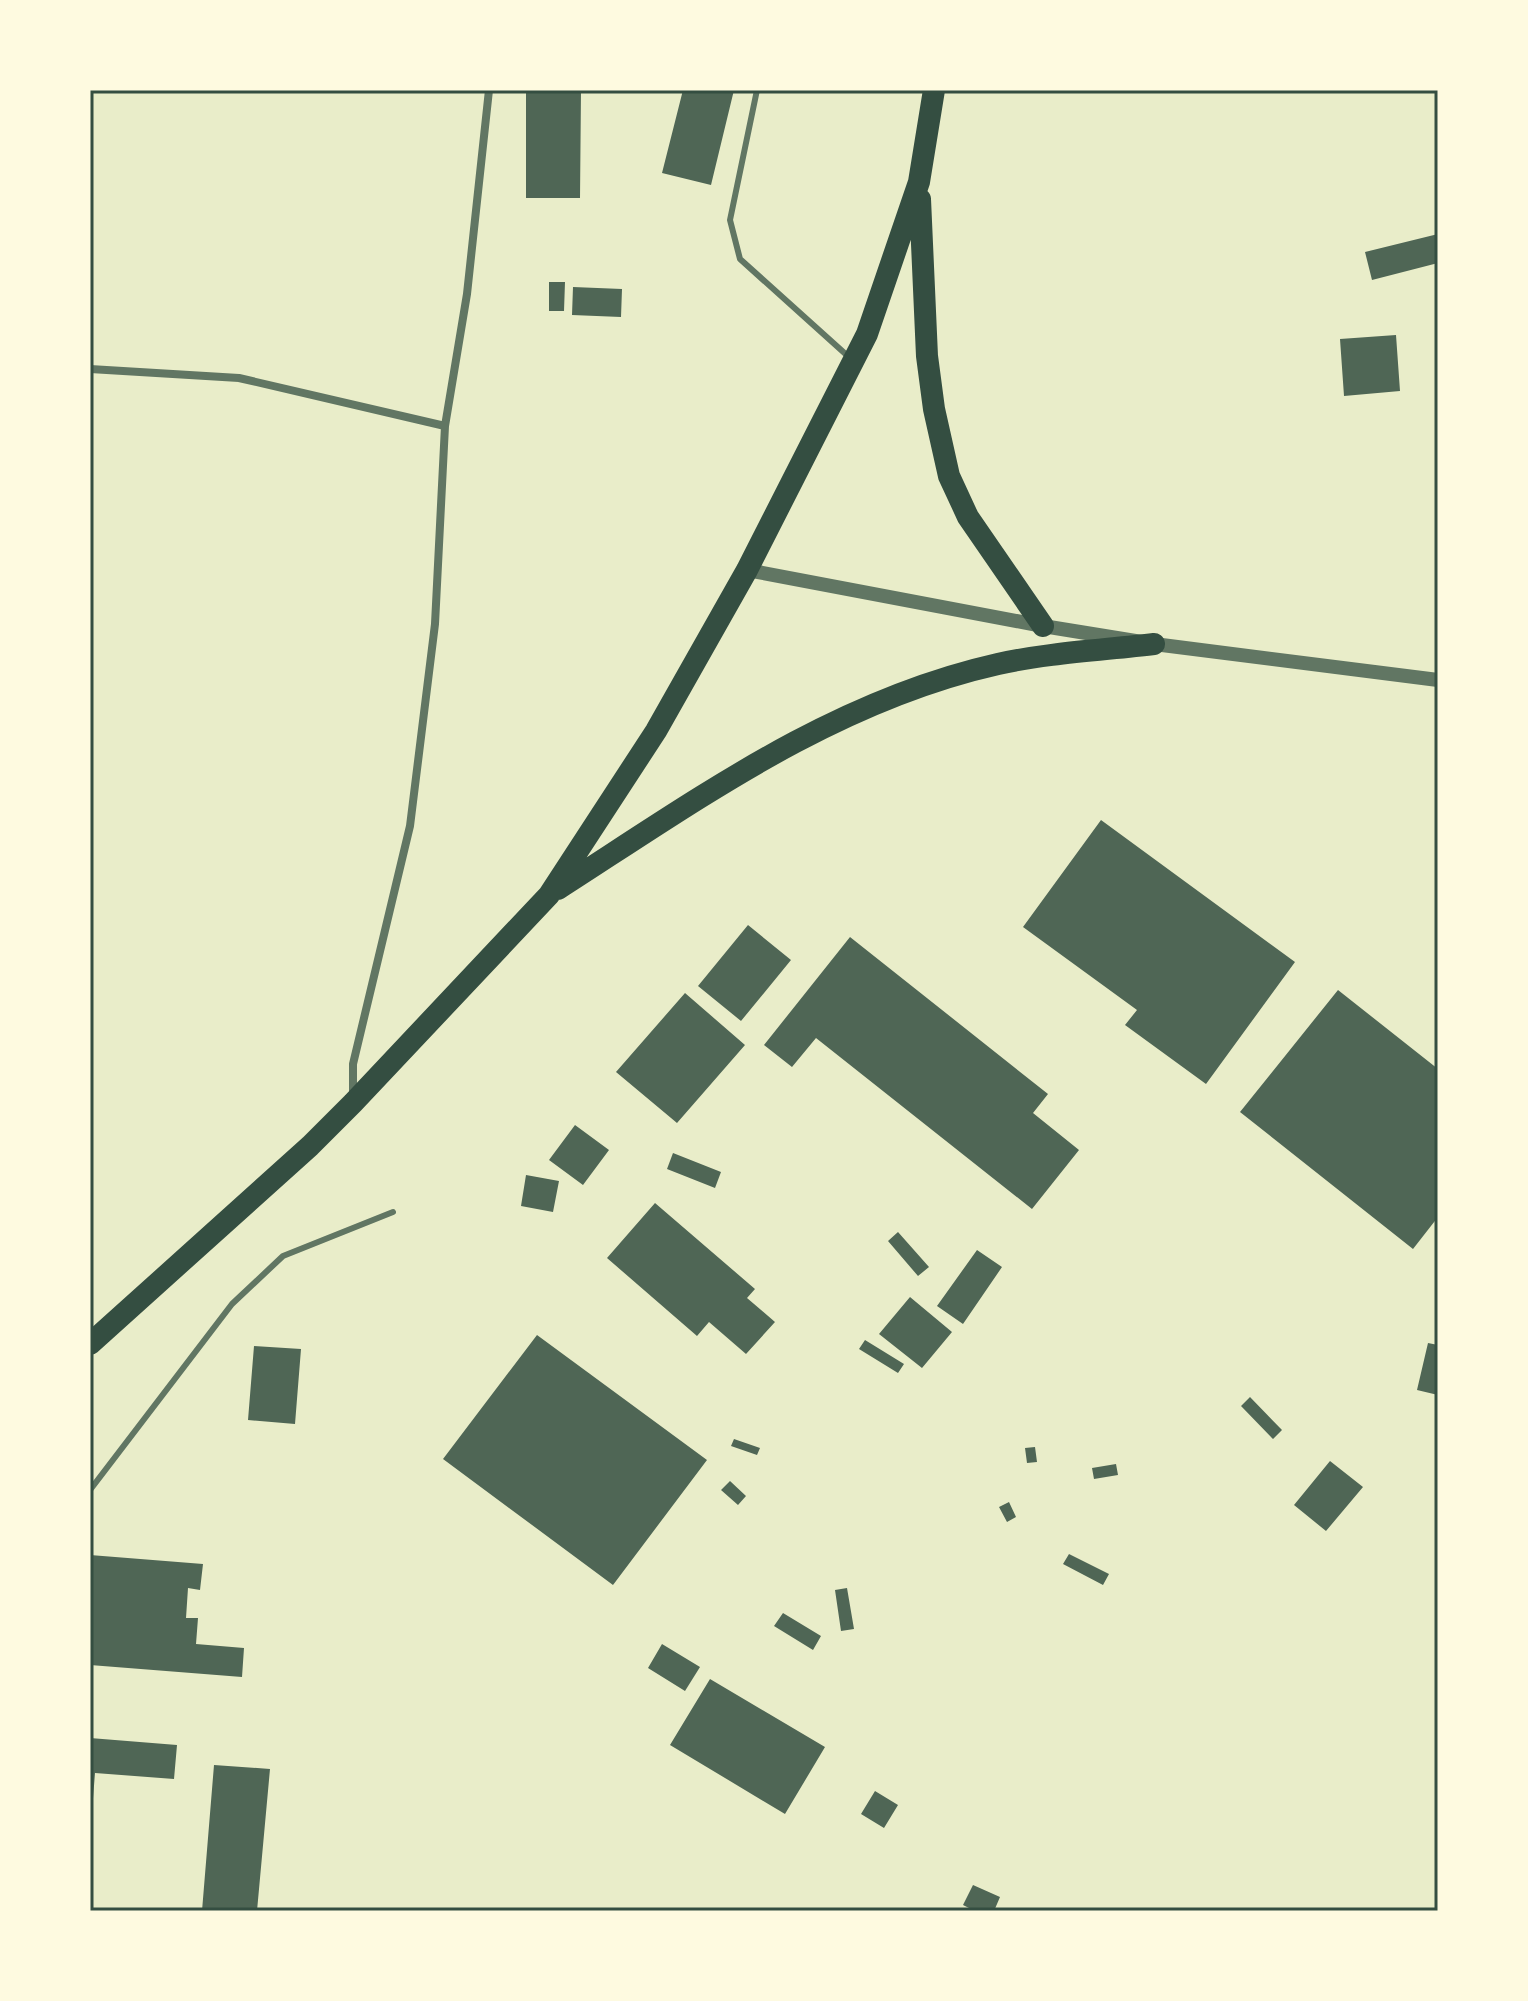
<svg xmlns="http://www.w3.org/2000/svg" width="1528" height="2001" font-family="'Public Sans',sans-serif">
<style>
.building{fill:#4f6655}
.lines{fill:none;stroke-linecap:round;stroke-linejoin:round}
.service{stroke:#617663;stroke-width:6}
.minor{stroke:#617663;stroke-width:8}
.tertiary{stroke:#617663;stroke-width:14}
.trunk{stroke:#344e41;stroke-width:22}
.neatline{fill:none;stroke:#344e41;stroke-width:3}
</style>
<rect width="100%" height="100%" fill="#e9edc9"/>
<path class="building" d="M526,90H581L580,198H526Z
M683,90H734L711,185L662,173Z
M1438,234V263L1372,280L1365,252Z
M549,282H565L564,311H549Z
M573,287L622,289L621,317L572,315Z
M1396,335L1400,391L1344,396L1340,339Z
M1101,820L1295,962L1206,1084L1125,1025L1137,1010L1023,927Z
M748,925L791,960L741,1021L698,986Z
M850,937L1048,1094L1033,1113L1079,1150L1032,1209L816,1038L792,1067L764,1045Z
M1338,990L1438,1069V1217L1413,1249L1240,1112Z
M685,993L745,1045L677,1123L616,1072Z
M575,1125L609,1150L583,1185L549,1160Z
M673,1153L721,1172L715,1188L667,1169Z
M526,1175L559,1181L553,1212L521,1206Z
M655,1203L755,1289L747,1298L775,1322L746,1354L709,1322L697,1336L607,1258Z
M898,1232L929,1267L918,1276L888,1241Z
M977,1250L1002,1267L963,1324L937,1306Z
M910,1297L952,1332L922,1368L879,1334Z
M537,1335L707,1460L613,1585L443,1459Z
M865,1340L904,1364L898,1373L859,1349Z
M1428,1343L1438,1345V1395L1417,1390Z
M254,1346L301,1349L295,1424L248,1420Z
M1250,1397L1282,1430L1273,1439L1241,1406Z
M734,1439L760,1448L757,1455L731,1446Z
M1035,1447L1037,1462L1027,1463L1025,1448Z
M1330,1461L1363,1487L1326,1531L1294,1505Z
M1116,1464L1118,1475L1094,1479L1092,1468Z
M730,1481L746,1496L738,1505L721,1490Z
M1009,1502L1016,1517L1007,1522L999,1507Z
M1069,1554L1109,1574L1103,1585L1063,1564Z
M90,1555L203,1564L200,1590L188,1588L186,1618H198L196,1644L244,1648L242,1677L90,1665Z
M847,1588L854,1629L841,1631L835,1590Z
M783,1613L821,1636L813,1650L774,1626Z
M662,1644L700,1667L685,1691L648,1668Z
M710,1679L825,1747L785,1814L670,1745Z
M90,1738L177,1745L174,1779L95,1773L92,1811H90Z
M214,1765L270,1769L257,1911H202Z
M875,1791L898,1805L884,1828L861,1814Z
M973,1885L1000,1897L994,1911H975L963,1905Z"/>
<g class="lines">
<path class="service" d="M757,90L730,220L740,259L850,358
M90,1490L232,1304L283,1256L393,1212"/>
<path class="minor" d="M90,369L239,378L445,426
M353,1098V1064L410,826L435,624L445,426L467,294L489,90"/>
<path class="tertiary" d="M747,570L1043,626L1154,644L1438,680"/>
<path class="trunk" d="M920,199L927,356L934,409L949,476L968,517L1043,626
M558,889C698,799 833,701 998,664C1047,653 1104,650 1154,644
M90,1344L310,1146L353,1103L549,895L656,731L747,570L867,334L919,182L934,90"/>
</g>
<rect width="1528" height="2001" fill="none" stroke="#fefae0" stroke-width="184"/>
<rect x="92" y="92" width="1344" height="1817" class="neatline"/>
</svg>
